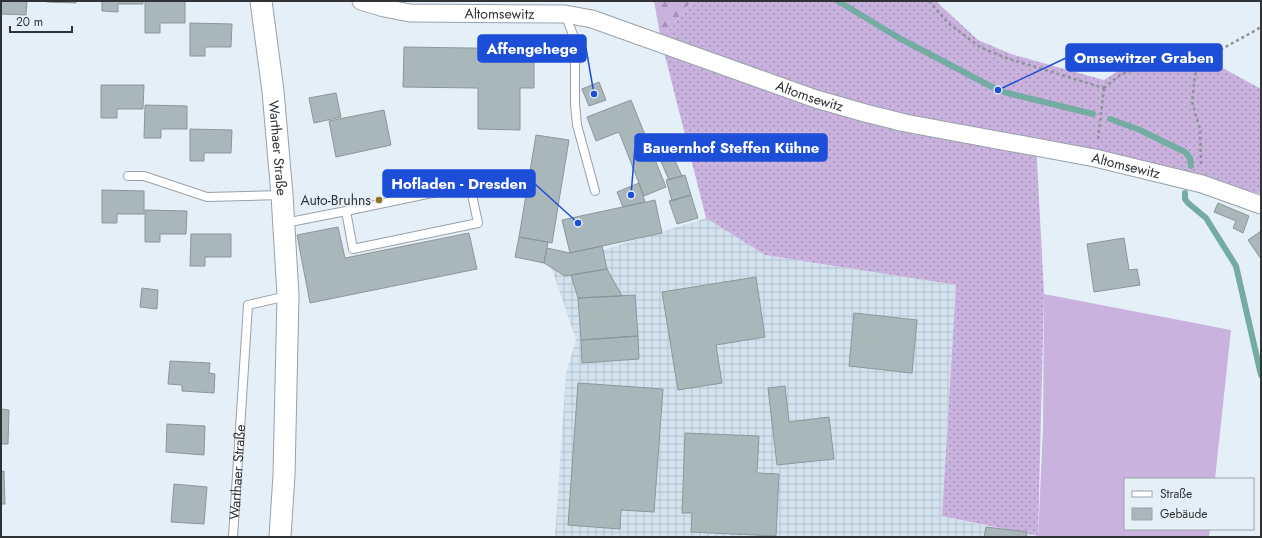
<svg xmlns="http://www.w3.org/2000/svg" width="1262" height="538" font-family="Jost,sans-serif">
<style>
.industrial{fill:url(#industrial-grid)}
.grass{fill:url(#grass-dots)}
.forest{fill:url(#forest-firs)}
.garden{fill:#c9b2de}
.lines{fill:none;stroke-linecap:round;stroke-linejoin:round}
.stream{stroke:#74aca4;stroke-width:6}
.building{fill:#a9b7ba;stroke:#8a979a}
.service-casing{stroke:#98a1a9;stroke-width:10}
.minor-casing{stroke:#98a1a9;stroke-width:19}
.tertiary-casing{stroke:#98a1a9;stroke-width:23}
.path{stroke:#8c9399;stroke-width:2.5;stroke-dasharray:3 3;stroke-linecap:butt}
.service{stroke:#fff;stroke-width:8}
.minor{stroke:#fff;stroke-width:17}
.tertiary{stroke:#fff;stroke-width:21}
.poi-dot{fill:#91741a;stroke:#e5eff8;stroke-width:1.5}
.labels{text-anchor:middle;dominant-baseline:central;stroke-width:3.5;stroke-linejoin:round;paint-order:stroke}
.street-label{font-size:14px;fill:#2f3336;stroke:#e5eff8}
.poi-label{font-size:14px;fill:#2f3336;stroke:#e5eff8;text-anchor:end}
.leader{fill:none;stroke:#1d4ed8;stroke-width:1.5}
.callout-dot{fill:#1d4ed8;stroke:#e5eff8;stroke-width:1.5}
.callout{fill:#1d4ed8;stroke:#1d4ed8;stroke-width:1.5}
.callout-label{font-size:15px;text-anchor:middle;font-weight:bold;fill:#fff}
</style>
<defs>
<pattern id="industrial-grid" width="8" height="8" patternUnits="userSpaceOnUse"><rect width="8" height="8" fill="#d3e2ef"/><path d="M0 4h8M4 0v8" fill="none" stroke="#b5c2ce"/></pattern>
<pattern id="grass-dots" width="8" height="8" patternUnits="userSpaceOnUse"><rect width="8" height="8" fill="#c9b2de"/><path d="M2 2h.1M6 6h.1" fill="none" stroke="#a491b5" stroke-width="1.8" stroke-linecap="round"/></pattern>
<pattern id="forest-firs" width="22" height="20" patternUnits="userSpaceOnUse"><rect width="22" height="20" fill="#c9b2de"/><path d="M5 1l3.5 6h-7zM16 11l3.5 6h-7z" fill="#a491b5"/></pattern>
</defs>
<rect width="100%" height="100%" fill="#e5eff8"/>
<path class="industrial" d="M706,218L765,255L956,285L942,516L1038,537H555L566,373L576,340L551,266Z"/>
<path class="grass" d="M698,1H937L941,6L978,40L1011,54L1104,80L1121,69L1141,62L1199,55L1261,89V194L1036,142L1044,294L1038,536L942,516L956,285L765,255L706,218L661,40L690,3Z"/>
<path class="forest" d="M654,1H698L690,3L661,40Z"/>
<path class="garden" d="M1044,294L1231,330L1215,479H1125V529H1210L1209,537H1038L1043,429Z"/>
<g class="lines">
<path class="stream" d="M838,1L899,38L998,90L1007,93L1093,114
M1110,119L1140,130L1185,152L1190,158L1191,166
M1185,193V199L1188,203L1206,218L1236,266L1261,375"/>
</g>
<path class="building" d="M1,1H27L26,15L1,14Z
M47,1H76V3L47,2Z
M102,1H143V4H118V12L102,11Z
M145,1H185V23H160V33H145Z
M190,23L232,24L231,47H205V56H190Z
M404,47L534,49V88H520V130L478,129V88L403,87Z
M599,82L606,100L589,106L582,89Z
M101,85H144L143,109H117V118H101Z
M336,93L341,117L314,123L309,98Z
M631,100L666,187L644,196L619,132L596,141L587,117Z
M145,105L187,106V129H161V138H144Z
M384,110L391,145L336,157L329,121Z
M190,129L232,130L231,153H204V161H190Z
M536,135L569,140L552,243L519,237Z
M671,152L682,176L669,180L659,157Z
M685,175L691,195L672,201L666,180Z
M639,183L645,202L623,207L617,192Z
M102,190L144,191V214H117V223H102Z
M691,195L698,218L677,224L669,201Z
M655,200L662,233L570,253L562,220Z
M1218,203L1249,216L1243,233L1233,228L1236,221L1214,212Z
M145,210L187,211L186,234H160V242H145Z
M338,227L345,258L469,233L477,269L310,303L297,235Z
M1261,231V259L1248,240Z
M191,234H231V257H205V266H190Z
M519,237L548,242L544,263L515,257Z
M1124,238L1129,270L1137,269L1140,285L1094,292L1087,244Z
M602,246L607,269L565,276L544,263L547,248L570,253Z
M607,269L622,296L578,298L571,275Z
M756,277L765,337L716,345L722,383L678,390L662,292Z
M142,288L158,290L157,309L140,307Z
M635,295L638,336L581,340L578,298Z
M854,313L917,320L912,373L849,366Z
M638,336L639,359L582,363L581,340Z
M170,361L210,363L209,373L215,374L214,393L182,391V385L168,384Z
M578,383L663,389L654,512L621,510L620,529L568,525Z
M785,386L789,422L829,417L834,459L777,465L768,388Z
M1,409L9,410L8,444H1Z
M167,424L205,426L204,455L166,452Z
M685,433L759,436L757,473L779,474L776,536L691,532L692,513H682Z
M4,471L5,504H1V472Z
M174,484L207,487L204,524L171,522Z
M986,527L1027,532L1026,537H984Z"/>
<g class="lines">
<g class="service-casing">
<g id="service">
<path d="M565,14L575,40V104L577,125L595,191"/>
<path d="M128,176H144L207,197L281,195"/>
<path d="M285,223L346,211L353,249L478,223L470,185L346,211"/>
<path id="s1" d="M233,537L248,305L287,296"/>
</g>
</g>
<g class="minor-casing">
<g id="minor">
<path id="s2" d="M361,1L384,8L410,13L565,14L592,19L816,99L865,113L905,123L1095,158L1202,184L1261,205"/>
</g>
</g>
<g class="tertiary-casing">
<g id="tertiary">
<path id="s3" d="M261,1L273,91L282,195L288,295L284,475L280,537"/>
</g>
</g>
<path class="path" d="M929,1L948,23L980,47L1006,58L1104,88
M1200,61L1195,76L1192,102L1200,129L1201,164
M1104,88L1120,75L1149,64L1200,61L1258,29L1261,25
M1098,139L1104,88"/>
<use href="#service" class="service"/>
<use href="#minor" class="minor"/>
<use href="#tertiary" class="tertiary"/>
</g>
<circle class="poi-dot" cx="379" cy="200" r="4"/>
<g class="labels">
<g class="street-label">
<text stroke="none"><textPath href="#s2" startOffset="140">Altomsewitz</textPath></text>
<text stroke="none"><textPath href="#s2" startOffset="464">Altomsewitz</textPath></text>
<text stroke="none"><textPath href="#s3" startOffset="148">Warthaer Straße</textPath></text>
<text stroke="none"><textPath href="#s2" startOffset="788">Altomsewitz</textPath></text>
<text stroke="none"><textPath href="#s1" startOffset="65">Warthaer Straße</textPath></text>
</g>
<g class="poi-label">
<text x="371" y="200">Auto-Bruhns</text>
</g>
</g>
<path class="leader" d="M594 94L586 48M998 90L1066 58M631 195L635 147M578 223L535 184"/>
<g class="callout-dot">
<circle cx="594" cy="94" r="4"/>
<circle cx="998" cy="90" r="4"/>
<circle cx="631" cy="195" r="4"/>
<circle cx="578" cy="223" r="4"/>
</g>
<g class="callout">
<rect x="478" y="35" width="108" height="27" rx="4"/>
<rect x="1066" y="44" width="156" height="27" rx="4"/>
<rect x="635" y="134" width="192" height="27" rx="4"/>
<rect x="383" y="170" width="152" height="27" rx="4"/>
</g>
<g class="callout-label">
<text x="532" y="54">Affengehege</text>
<text x="1144" y="63">Omsewitzer Graben</text>
<text x="731" y="153">Bauernhof Steffen Kühne</text>
<text x="459" y="189">Hofladen - Dresden</text>
</g>
<rect width="1262" height="538" fill="none" stroke="#2f3336" stroke-width="4"/>
<rect x="1124" y="478" width="130" height="52" fill="#e5eff8" stroke="#9ca4aa"/>
<rect x="1132" y="491" width="20" height="6" fill="#ffffff" stroke="#9ca4aa"/>
<text x="1160" y="498" font-size="12" fill="#2f3336">Straße</text>
<rect x="1132" y="508" width="20" height="12" fill="#a9b7ba" stroke="#9ca4aa"/>
<text x="1160" y="518" font-size="12" fill="#2f3336">Gebäude</text>
<path d="M10 26v6h62v-6" fill="none" stroke="#2f3336" stroke-width="2"/>
<text x="16" y="26" font-size="12" fill="#2f3336" stroke="#e5eff8" stroke-width="3" paint-order="stroke">20 m</text>
</svg>
